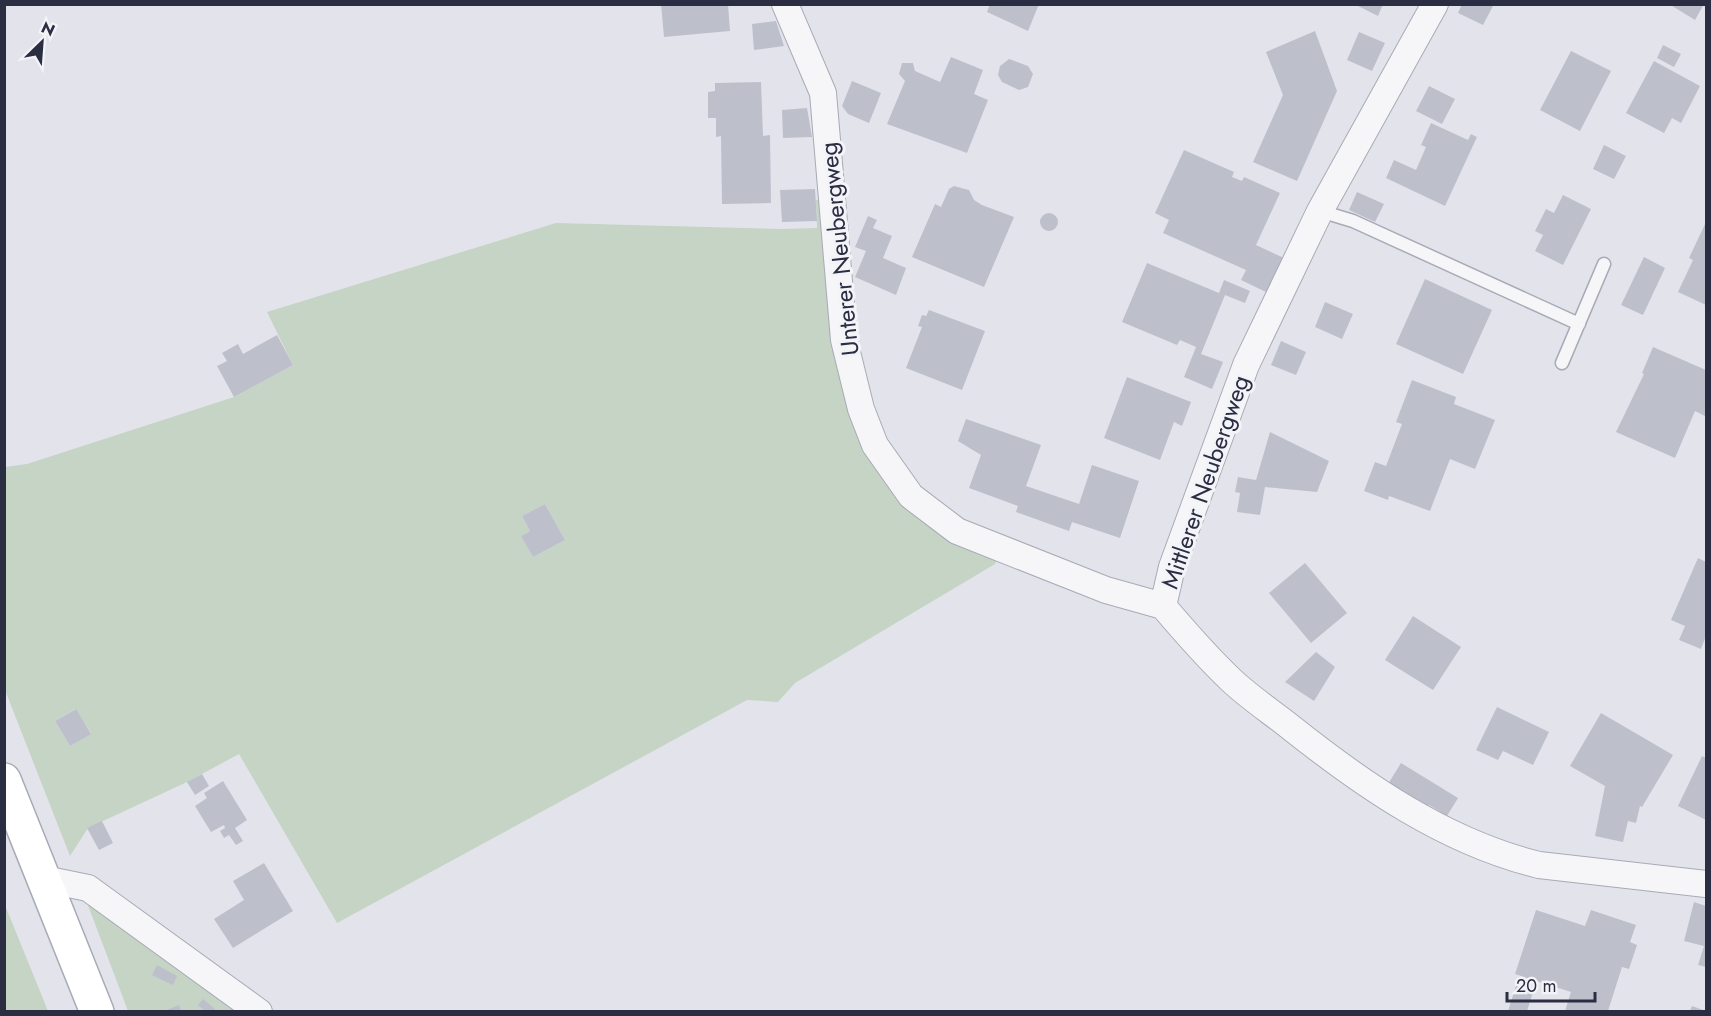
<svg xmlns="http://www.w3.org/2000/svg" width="1711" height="1016" font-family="Jost,sans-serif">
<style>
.green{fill:#c5d4c4;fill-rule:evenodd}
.building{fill:#bdbfcb}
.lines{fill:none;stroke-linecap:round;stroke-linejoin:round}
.lane-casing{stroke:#a8aab5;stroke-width:15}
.street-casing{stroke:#a8aab5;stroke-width:28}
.secondary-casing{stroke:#a8aab5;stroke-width:36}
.lane{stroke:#f6f6f9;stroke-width:12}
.street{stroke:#f6f6f9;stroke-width:26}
.secondary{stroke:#fff;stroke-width:33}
.labels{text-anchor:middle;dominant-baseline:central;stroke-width:6;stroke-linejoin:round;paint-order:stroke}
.street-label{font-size:24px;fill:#2b2e43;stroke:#f3f4f8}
</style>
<rect width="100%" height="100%" fill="#e3e4eb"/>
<path class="green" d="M816,200H833L844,340L895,477L1002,548L995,564L795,683L778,702L747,700L337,923L239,754L187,782L88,828L70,856L5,690V467L27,464L234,397L293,365L267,312L556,223L782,229L817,228ZM545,504L565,540L533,557L521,536L530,531L522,516ZM75,709L91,733L70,746L55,721Z
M86,900L235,1011H128Z
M4,905H5L48,1011H5Z"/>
<path class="building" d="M661,4H728L730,31L664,37Z
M990,4H1039L1028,31L987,12Z
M1354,4H1383L1378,16Z
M1462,4H1494L1483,25L1458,13Z
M1669,4H1704L1695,20Z
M776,21L784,46L754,50L752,24Z
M1315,31L1337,91L1297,181L1253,162L1283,95L1266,52Z
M1359,32L1385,43L1372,71L1347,60Z
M1663,45L1681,54L1674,67L1657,58Z
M1571,51L1611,71L1580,131L1540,110Z
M951,57L983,70L974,94L988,100L967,153L887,124L905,81L899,74L902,63H913L915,71L940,82Z
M1009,59L1028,66L1033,74L1028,87L1019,90L1002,82L998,75L1000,66Z
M1654,61L1700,86L1681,123L1672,118L1664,133L1626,113Z
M852,81L881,93L869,123L848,114L842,106Z
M761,82L763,136L770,135L771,203L722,204L721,136L716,137V118H708V92L715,91V83Z
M1429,86L1455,99L1442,124L1416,111Z
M807,108L812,137L783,138L782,110Z
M1431,123L1468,140L1471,134L1477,137L1445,206L1386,178L1394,160L1416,170L1426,147L1421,145Z
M1604,145L1626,156L1614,179L1593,169Z
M1184,150L1234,172L1232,177L1242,181L1244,177L1280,193L1256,245L1284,258L1268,293L1241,280L1246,270L1163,233L1169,220L1155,213Z
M954,186L969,190L974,200L982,205L1014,217L984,287L912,257L935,204L941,207L949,189Z
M815,189L817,221L782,222L780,190Z
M1357,192L1384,204L1375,222L1349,210Z
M1563,195L1591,209L1563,265L1535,251L1543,235L1535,231L1546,209L1554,213Z
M1040 222a9 9 0 1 1 18 0a9 9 0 1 1-18 0Z
M868,216L877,220L873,228L892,236L883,258L906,268L896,295L855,277L866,251L855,247Z
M1706,222V305L1678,292L1693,260L1689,258Z
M1644,257L1665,268L1643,315L1621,305Z
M1147,263L1219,293L1224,280L1250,291L1245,303L1225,295L1201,354L1223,362L1212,389L1184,377L1196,347L1180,340L1177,345L1122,322Z
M1425,279L1492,310L1463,374L1396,344Z
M1325,302L1353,314L1342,339L1315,327Z
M929,310L985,331L962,390L906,368L922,327L918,326L922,315L926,316Z
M277,335L293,365L234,397L217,366L227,361L222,353L238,344L243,354Z
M1281,341L1306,352L1296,375L1271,365Z
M1653,347L1706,370V413L1705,416L1695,411L1675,458L1616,432L1644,374L1642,373Z
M1127,377L1191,402L1182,426L1174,422L1160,460L1104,438Z
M1412,380L1456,397L1454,404L1495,420L1475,469L1450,459L1430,511L1389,496L1388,500L1364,491L1375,462L1386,466L1402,424L1396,422Z
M966,419L1041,445L1026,486L1079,504L1092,465L1139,481L1120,538L1072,522L1069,531L1016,512L1018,506L969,488L981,455L958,441Z
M1270,432L1329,461L1317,492L1265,487L1260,515L1237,512L1240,493L1235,492L1238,477L1256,480Z
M545,504L565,540L533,557L521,536L530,531L522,516Z
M1698,558L1706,562V636L1701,649L1679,640L1685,626L1671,620Z
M1305,563L1347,613L1311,643L1269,593Z
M1413,616L1461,647L1433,690L1385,660Z
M1316,652L1335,667L1314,701L1285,682Z
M1497,707L1549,732L1533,765L1503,751L1498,760L1476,750Z
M76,709L91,734L70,746L55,721Z
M1601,713L1673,755L1642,807L1640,806L1636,823L1628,821L1623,842L1595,836L1605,786L1570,766Z
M1702,756L1706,758V820L1678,806Z
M1401,763L1458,798L1447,816L1429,805L1427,808L1388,784Z
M202,774L209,786L195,795L187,782Z
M223,781L247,820L235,828L243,841L236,845L229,835L224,838L220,831L225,828L224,825L211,832L195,806L207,798L204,793Z
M102,821L113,843L99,850L87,828Z
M264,863L293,911L233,948L214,919L244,900L233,881Z
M1694,902L1706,906V967L1698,965L1704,946L1684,941Z
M1536,910L1585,926L1591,910L1636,925L1630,942L1637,945L1629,969L1622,967L1608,1011H1565L1571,992L1515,974Z
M157,965L177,976L173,985L152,975Z
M1516,986L1533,992L1527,1011H1508Z
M203,999L215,1009L213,1011H205L198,1005Z
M179,1005L181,1011H164Z
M1692,1006L1706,1011H1690Z"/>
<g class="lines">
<g class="lane-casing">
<path id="lane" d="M1320,211L1353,221L1579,324
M1562,363L1604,264"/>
</g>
<g class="street-casing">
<path id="street" d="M785,4L823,93L844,340L861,409L875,445L911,496L957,531L1106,590L1163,606
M1163,606L1172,567L1246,365L1320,211L1435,4
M1163,606C1185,632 1207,657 1231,680C1249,697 1270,711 1289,726C1363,785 1445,842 1539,865L1706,884
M44,879L88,888L259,1012"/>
</g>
<g class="secondary-casing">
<path id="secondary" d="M4,780L97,1012"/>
</g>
<use href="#lane" class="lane"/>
<use href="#street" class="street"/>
<use href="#secondary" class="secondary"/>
</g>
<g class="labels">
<g class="street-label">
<text transform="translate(839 249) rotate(-96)">Unterer Neubergweg</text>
<text transform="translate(1205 482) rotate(-71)">Mittlerer Neubergweg</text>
</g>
</g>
<rect width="1711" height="1016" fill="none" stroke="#2b2e43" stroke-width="12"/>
<g transform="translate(42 42) rotate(25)" stroke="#f3f4f8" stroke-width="4.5" paint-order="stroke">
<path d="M0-4.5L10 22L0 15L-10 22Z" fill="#2b2e43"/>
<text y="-9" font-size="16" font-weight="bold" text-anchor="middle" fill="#2b2e43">N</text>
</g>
<path d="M1507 992v9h88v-9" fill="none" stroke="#2b2e43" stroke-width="3"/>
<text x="1516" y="992" font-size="18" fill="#2b2e43" stroke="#f3f4f8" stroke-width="4.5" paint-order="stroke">20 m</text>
</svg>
